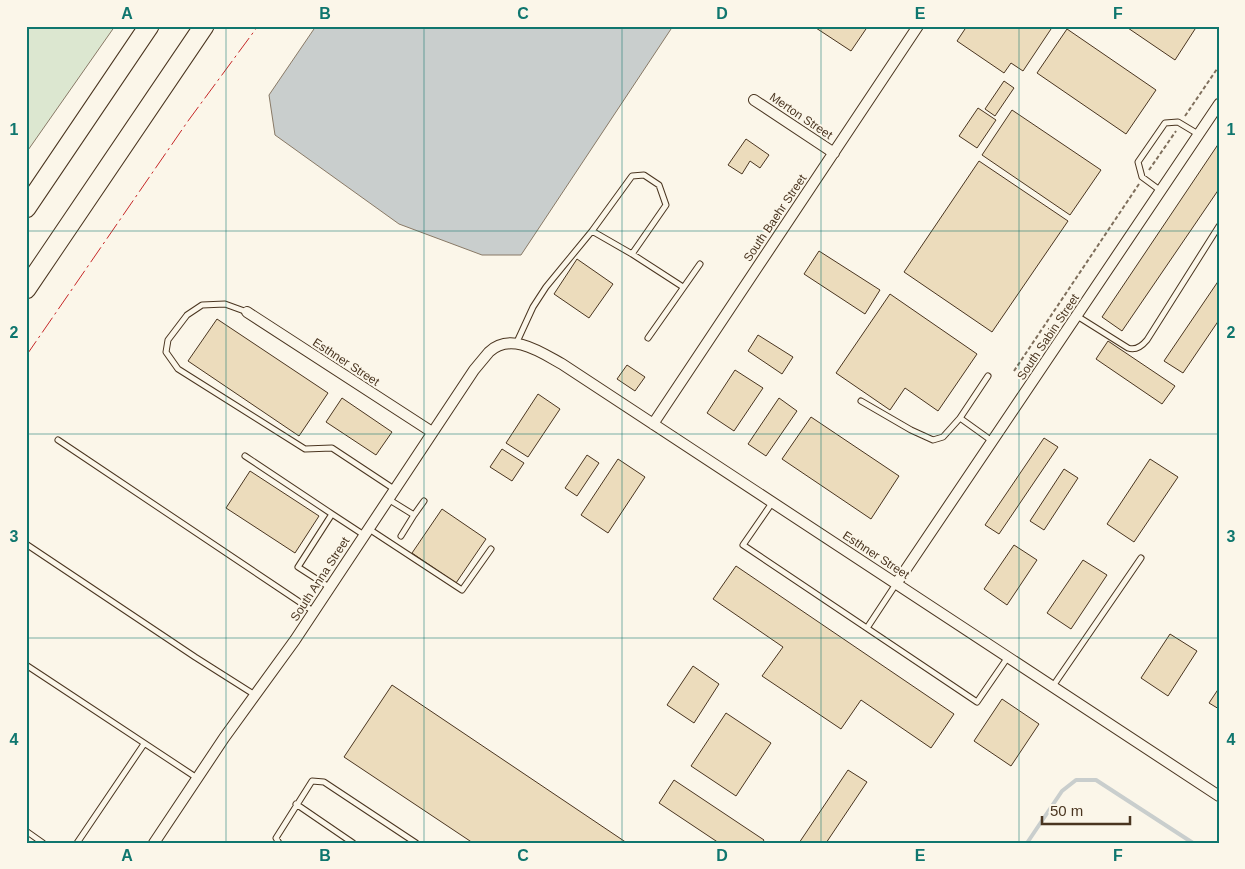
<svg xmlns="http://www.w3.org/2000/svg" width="1245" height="869" font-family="Helvetica,sans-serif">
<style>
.green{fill:#dce7d0;stroke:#887966}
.water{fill:#c9cecd;stroke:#887966}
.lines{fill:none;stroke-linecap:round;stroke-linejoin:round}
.stream{stroke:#c9cecd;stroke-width:4}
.building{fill:#ecdcbc;stroke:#4a3520}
.service-casing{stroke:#4a3520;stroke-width:7}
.minor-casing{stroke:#4a3520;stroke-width:12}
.motorway-casing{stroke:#4a3520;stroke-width:21}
.path{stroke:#7f6f5c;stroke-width:2;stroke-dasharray:4 2.5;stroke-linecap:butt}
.service{stroke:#fbf6e9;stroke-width:5}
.minor{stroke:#fbf6e9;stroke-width:10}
.motorway{stroke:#fbf6e9;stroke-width:19}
.power{stroke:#c62828;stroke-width:1;stroke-dasharray:18 4 2.5 4;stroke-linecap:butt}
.grid{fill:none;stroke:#0f766e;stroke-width:1;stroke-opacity:0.55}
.labels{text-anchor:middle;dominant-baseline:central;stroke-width:4;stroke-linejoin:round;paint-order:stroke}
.street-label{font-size:12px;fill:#4a3520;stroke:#fbf6e9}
.neatline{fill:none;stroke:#0f766e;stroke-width:2}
.grid-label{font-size:16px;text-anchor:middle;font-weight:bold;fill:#0f766e}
</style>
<rect width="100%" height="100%" fill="#fbf6e9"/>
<path class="green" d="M26,26H115L26,153Z"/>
<path class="water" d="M316,26H673L521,255H482L399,224L275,135L269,95Z"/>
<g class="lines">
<path class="stream" d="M1027,843L1062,791L1076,780H1096L1193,843"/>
</g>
<path class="building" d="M818,26H868L851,51L816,28Z
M967,26H1053L1023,71L1011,63L1004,73L957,41Z
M1125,26H1197L1175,60Z
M1067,29L1156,90L1126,134L1037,73Z
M1004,81L1014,88L995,116L985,109Z
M978,108L996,120L977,148L959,136Z
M1012,110L1101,170L1070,215L982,155Z
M746,139L769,155L760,168L750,161L742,174L728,165Z
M1219,143V189L1122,331L1102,317Z
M979,161L1068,221L992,332L904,272Z
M819,251L880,290L865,314L804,274Z
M577,259L613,284L589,318L554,294Z
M1219,280V320L1183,373L1164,361Z
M890,294L977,354L938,411L905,388L890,410L836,373Z
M217,319L328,393L299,436L188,361Z
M758,335L793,357L782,374L748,351Z
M1108,341L1175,386L1162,404L1096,359Z
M627,365L645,377L635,391L617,379Z
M735,370L763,388L734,431L707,413Z
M538,394L560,409L528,457L506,443Z
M342,398L392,432L376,455L326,422Z
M779,398L797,411L766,456L748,444Z
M811,417L899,476L871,519L782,459Z
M1044,438L1058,447L999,534L985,525Z
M502,449L524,463L512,481L490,467Z
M587,455L599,463L577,496L565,488Z
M618,459L645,477L608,533L581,515Z
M1150,459L1178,477L1134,542L1107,524Z
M1064,469L1078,478L1044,530L1030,521Z
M250,471L319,516L295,553L226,508Z
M442,509L486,539L456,583L412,553Z
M1014,545L1037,560L1007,605L984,589Z
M1083,560L1107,575L1071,629L1047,613Z
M736,566L954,714L931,748L861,700L841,729L762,676L783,647L713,599Z
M1170,634L1197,651L1168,696L1141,678Z
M693,666L719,684L694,723L667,705Z
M392,685L627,843H473L344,757Z
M1219,688V709L1209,703Z
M1002,699L1039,724L1011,766L974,741Z
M726,713L771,743L736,796L691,766Z
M848,770L867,782L826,843H799Z
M674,780L764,840L762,843H719L659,803Z"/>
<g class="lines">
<g class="service-casing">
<path id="service" d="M1161,191L1142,177L1138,162L1165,123L1178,122L1198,134
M632,254L683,287
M247,312L225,304L202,305L187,315L168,340L166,352L178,369L305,449L332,448L394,489
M1077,316L1128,348C1136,351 1142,346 1147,340L1219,226
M648,338L700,264
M516,344L533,307L546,287L592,231L632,176L644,175L659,185L666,205L632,254L592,231
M988,376L960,418L992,441
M861,401L911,430L933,440L943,437L960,418
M58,440L313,611
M245,456L332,514
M388,499L414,515L424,501
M772,503L743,545L977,702L1008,657
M369,529L462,590L491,549
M401,536L414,515
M26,544L195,657L255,695
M329,587L298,567L332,514L364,535
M867,628L896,584
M26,665L197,778
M1053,686L1141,558
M296,804L353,843
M26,831L43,843
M77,843L144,744
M279,843L276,838L312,781L324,782L416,843"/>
</g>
<g class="minor-casing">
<path id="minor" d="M754,100L834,153
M247,312L432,432
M653,424L918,26
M896,584L1219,104
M154,843L224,738L295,640L474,370C479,364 484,358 489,352C511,331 542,353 562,364L1219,796"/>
</g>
<g class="motorway-casing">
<path id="motorway" d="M26,208L149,26
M26,289L204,26"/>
</g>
<path class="path" d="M1185,116L1219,66
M1149,170L1176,131
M1014,371L1139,184"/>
<use href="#service" class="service"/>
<use href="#minor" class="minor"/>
<use href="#motorway" class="motorway"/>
<path class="power" d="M26,356L188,121L258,26"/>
</g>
<path class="grid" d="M226,26V843M424,26V843M622,26V843M821,26V843M1019,26V843M26,231H1219M26,434H1219M26,638H1219"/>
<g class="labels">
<g class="street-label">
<text transform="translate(801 116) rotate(34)">Merton Street</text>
<text transform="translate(775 218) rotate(-56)">South Baehr Street</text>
<text transform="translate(1048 337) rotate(-56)">South Sabin Street</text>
<text transform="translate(346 362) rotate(33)">Esthner Street</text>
<text transform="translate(876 555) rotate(33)">Esthner Street</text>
<text transform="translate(320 579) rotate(-57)">South Anna Street</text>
</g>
</g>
<rect width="1245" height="869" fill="none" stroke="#fbf6e9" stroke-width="55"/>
<path d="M1042 816v8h88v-8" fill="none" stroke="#4a3520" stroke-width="2.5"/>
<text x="1050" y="816" font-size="15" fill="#4a3520" stroke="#fbf6e9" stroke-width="4" paint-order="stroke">50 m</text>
<rect x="28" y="28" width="1190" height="814" class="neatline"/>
<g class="grid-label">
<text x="127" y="19">A</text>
<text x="325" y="19">B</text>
<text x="523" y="19">C</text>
<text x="722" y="19">D</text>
<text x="920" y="19">E</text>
<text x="1118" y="19">F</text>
<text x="14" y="135">1</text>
<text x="1231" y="135">1</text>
<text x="14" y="338">2</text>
<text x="1231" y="338">2</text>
<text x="14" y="542">3</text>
<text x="1231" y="542">3</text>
<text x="14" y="745">4</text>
<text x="1231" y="745">4</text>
<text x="127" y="861">A</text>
<text x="325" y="861">B</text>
<text x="523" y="861">C</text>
<text x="722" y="861">D</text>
<text x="920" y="861">E</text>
<text x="1118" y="861">F</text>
</g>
</svg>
